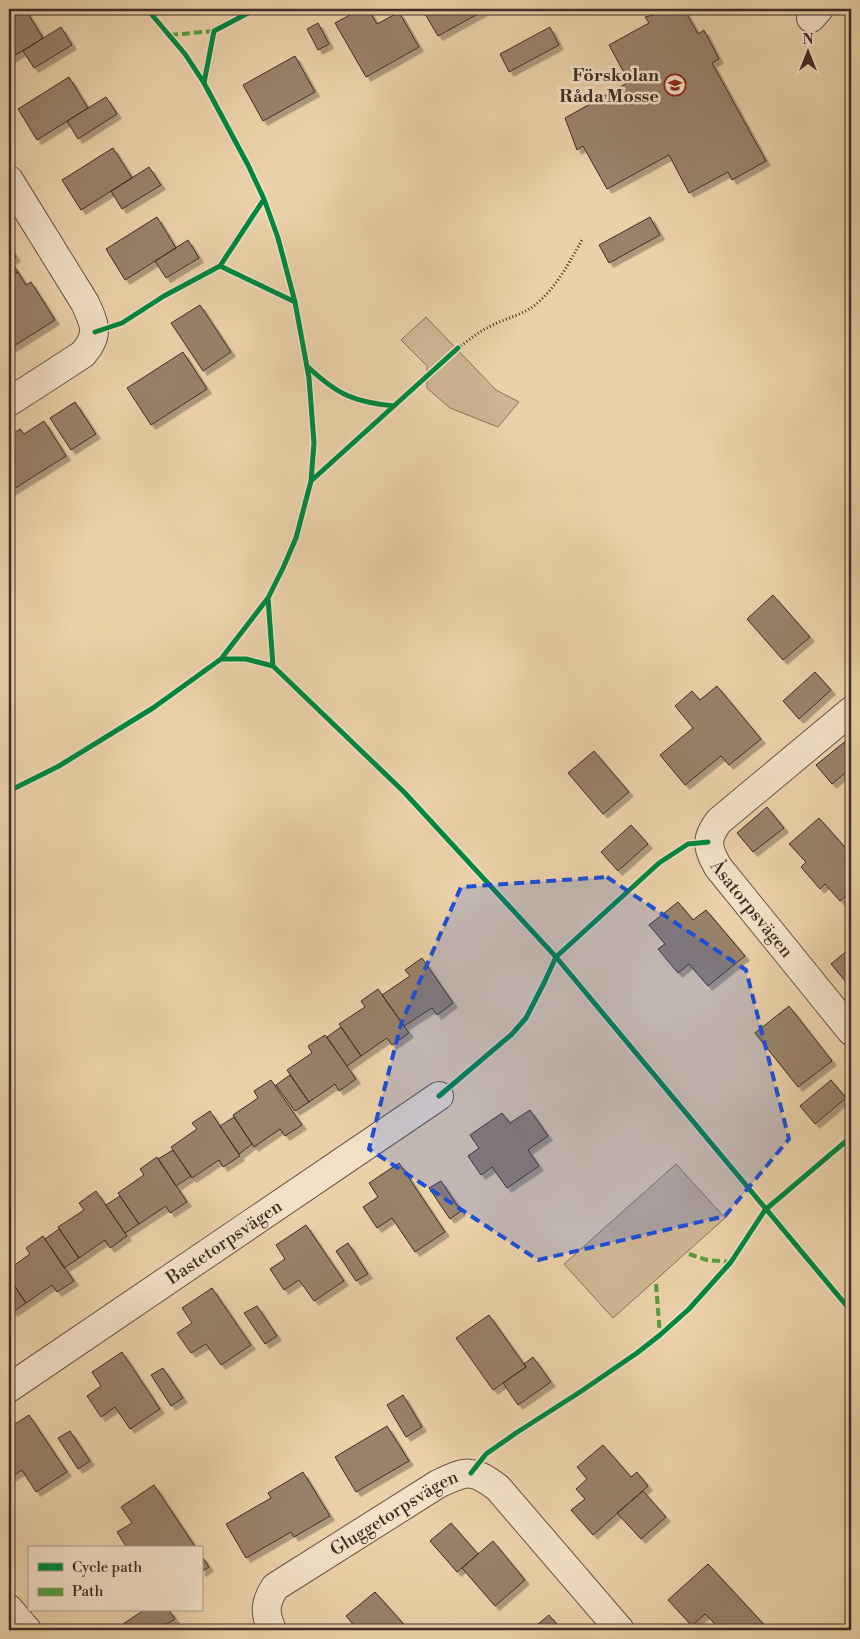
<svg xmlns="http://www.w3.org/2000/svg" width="860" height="1639" font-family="'Libre Bodoni',serif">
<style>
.green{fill:#ceb593;stroke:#86715c}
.building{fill:#98826a;stroke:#3f2d25;filter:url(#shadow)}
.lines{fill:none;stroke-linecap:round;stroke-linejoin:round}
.minor-casing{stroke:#6a5646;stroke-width:30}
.path{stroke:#3f2d25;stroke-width:3;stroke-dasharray:1 2.5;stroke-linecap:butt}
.minor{stroke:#f2e1c7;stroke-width:28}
.quiet{stroke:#539d40;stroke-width:4;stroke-dasharray:8 4;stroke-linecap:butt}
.cycleway-casing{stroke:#f2e1c7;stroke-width:8}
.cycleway{stroke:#00873e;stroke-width:5}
.marked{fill:#1d4ed8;fill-opacity:0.2;stroke:#1d4ed8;stroke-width:4;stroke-dasharray:10 6;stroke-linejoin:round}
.labels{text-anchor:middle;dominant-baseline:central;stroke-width:5;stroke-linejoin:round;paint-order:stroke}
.poi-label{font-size:18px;font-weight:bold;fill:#3f2d25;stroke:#f2e1c7;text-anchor:end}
.street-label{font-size:18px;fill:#3f2d25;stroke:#f2e1c7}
</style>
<defs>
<filter id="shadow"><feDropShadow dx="4.5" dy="4.5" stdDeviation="0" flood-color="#0004"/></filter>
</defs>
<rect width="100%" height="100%" fill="#ebd1a9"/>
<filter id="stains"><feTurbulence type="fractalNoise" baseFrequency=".004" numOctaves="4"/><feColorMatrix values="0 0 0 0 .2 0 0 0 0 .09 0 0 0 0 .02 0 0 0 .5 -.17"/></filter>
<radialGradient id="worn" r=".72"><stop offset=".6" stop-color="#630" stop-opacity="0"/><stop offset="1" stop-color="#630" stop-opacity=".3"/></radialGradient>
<path class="green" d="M426,317L496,390L519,402L498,427L450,408L427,388V366L401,340Z
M676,1164L725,1218L613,1318L564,1264Z"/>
<path class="building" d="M22,9H25L43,38L9,59V17Z
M361,9H368L377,24L399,12L419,47L366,77L335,23Z
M422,9H487L438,36Z
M675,9H684L698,34L704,30L719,59L712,63L766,161L732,180L728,172L689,193L669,155L607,189L583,146L577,150L565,118L629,82L609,45L649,23L645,17Z
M318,23L329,44L318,50L307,29Z
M61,27L72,45L34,68L23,51Z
M550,27L559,45L509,72L500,54Z
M295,56L315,92L263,121L243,85Z
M69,77L88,108L37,140L18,109Z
M106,97L117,114L78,139L67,121Z
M113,148L132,178L81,210L62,180Z
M149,167L161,185L122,209L111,191Z
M157,217L176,248L125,280L106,249Z
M650,217L660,235L609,263L599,245Z
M188,240L199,258L166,278L155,261Z
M9,246L16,257L10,261L18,272L9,277Z
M18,272L26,285L31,282L55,320L9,349V277Z
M200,305L231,352L203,371L171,323Z
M183,352L207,389L151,425L127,388Z
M75,402L96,434L71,450L50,418Z
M44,421L66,456L9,492V436L20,429L24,434Z
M773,595L810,637L783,660L747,619Z
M815,672L831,690L799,719L783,701Z
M717,686L761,739L729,765L721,756L685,785L660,755L693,728L675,706L692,691L700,700Z
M847,740L851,745V768L832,784L816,765Z
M594,751L629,792L603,814L568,773Z
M767,807L784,828L753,852L737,833Z
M819,818L851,854V891L840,901L825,884L820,889L801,867L806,862L789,844Z
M631,825L648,844L618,871L601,852Z
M678,902L693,920L706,910L745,956L708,986L689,964L678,973L658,949L665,944L649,925Z
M849,949L851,951V988L831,964Z
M422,958L453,1003L437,1015L432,1008L404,1026L382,995L410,976L405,970Z
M378,989L409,1033L392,1045L387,1038L361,1056L339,1024L365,1007L361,1001Z
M789,1006L832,1061L798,1087L755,1033Z
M341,1027L361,1056L347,1066L327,1037Z
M325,1035L356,1079L339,1091L335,1084L309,1102L287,1070L312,1053L308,1046Z
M290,1075L309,1102L295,1111L276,1085Z
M271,1080L302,1125L285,1136L280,1129L254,1147L233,1115L258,1098L254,1091Z
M831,1080L846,1098L815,1124L800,1106Z
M530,1110L548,1136L528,1150L539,1166L507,1188L492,1167L481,1175L468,1156L479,1148L470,1135L502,1113L510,1123Z
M210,1111L240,1156L223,1167L219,1160L192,1178L171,1147L197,1129L192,1123Z
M234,1117L252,1144L239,1154L220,1126Z
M173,1150L191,1176L176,1186L158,1159Z
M157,1157L187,1202L170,1213L166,1206L139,1224L118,1193L144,1175L140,1169Z
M399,1163L445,1232L415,1252L392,1218L377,1228L363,1207L378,1197L369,1183Z
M441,1181L461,1211L450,1219L429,1188Z
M96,1191L127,1236L110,1248L105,1240L79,1258L58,1227L84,1210L79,1203Z
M120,1196L139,1224L125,1233L106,1205Z
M306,1225L344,1281L314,1301L299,1280L284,1290L270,1269L285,1259L276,1245Z
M59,1229L79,1258L64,1268L45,1239Z
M43,1236L74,1281L57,1292L52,1285L26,1303L9,1278V1269L30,1254L26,1248Z
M348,1243L368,1274L356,1281L336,1251Z
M9,1278L26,1303L13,1312L9,1306Z
M212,1288L251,1345L221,1365L206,1344L191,1353L177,1333L192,1323L182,1308Z
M257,1306L277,1336L265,1344L244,1313Z
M489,1315L526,1367L493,1390L456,1338Z
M122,1352L160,1409L130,1429L115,1407L101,1417L87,1396L101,1386L92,1372Z
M533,1357L551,1382L518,1405L503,1383L526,1367L524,1364Z
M163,1368L183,1398L171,1406L151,1375Z
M403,1395L422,1427L406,1437L387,1405Z
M29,1415L67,1472L36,1492L22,1470L9,1478V1428Z
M387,1426L409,1461L356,1492L335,1457Z
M70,1431L90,1461L78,1469L58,1438Z
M603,1445L631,1477L637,1472L648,1486L593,1535L571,1510L585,1499L576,1489L587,1479L577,1467Z
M303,1472L330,1516L294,1537L291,1532L246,1558L226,1524L271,1498L268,1493Z
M154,1485L196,1548H127L117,1532L132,1523L121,1507Z
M643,1491L666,1517L641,1539L617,1513Z
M451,1523L478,1554L457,1572L430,1541Z
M493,1541L525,1580L495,1606L462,1568Z
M201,1555L209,1567L201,1572Z
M708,1564L769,1630H721L705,1614L692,1626L668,1600Z
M375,1592L409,1630H358L346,1616Z
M144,1610H169L175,1619L157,1630H114Z
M549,1615L562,1630H531Z"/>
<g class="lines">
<g class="minor-casing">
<g id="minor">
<path d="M811,18L819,9"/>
<path d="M9,180L85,303C95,325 100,334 83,354L9,402"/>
<path id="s1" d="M851,711L719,821C705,839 707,848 718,867L851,1031"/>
<path id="s2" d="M9,1388L439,1096"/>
<path d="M9,1609L27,1630"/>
<path id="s3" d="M272,1630C264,1612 265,1603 275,1587L438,1484C466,1471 472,1468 498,1488L620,1630"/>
</g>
</g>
<path class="path" d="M458,348C468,341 477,333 487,328C502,319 521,316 535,305C556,288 569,263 582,240"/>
<use href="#minor" class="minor"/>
<path class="quiet" d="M170,35L214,31
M689,1254L707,1260L731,1262
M656,1284L660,1335"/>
<g class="cycleway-casing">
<path id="cycleway" d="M204,83L214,31L256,9
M220,266L295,302
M95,332L122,323L164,296L220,266L264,199
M308,367C338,395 354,402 394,406
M311,481L458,348
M268,598L273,666
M221,659H246L273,666L404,792L556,957L851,1311
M9,791L59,766L153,708L221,659L268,598L283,568L296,538L311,481L314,443L309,378L295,302L278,238L264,199L248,165L204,83L185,54L147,9
M439,1096L512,1034L526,1018L544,983L556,957L659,863L688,844L708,842
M471,1473L486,1454L516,1433L580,1392L637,1353L660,1335L689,1309L731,1262L765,1210L851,1137"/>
</g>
<use href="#cycleway" class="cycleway"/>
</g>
<path class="marked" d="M607,877L746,970L789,1139L725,1216L538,1260L369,1149L401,1024L461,887Z"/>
<defs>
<g id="school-ring" transform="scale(1.125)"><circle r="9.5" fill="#f2e1c7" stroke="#8f2418" stroke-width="1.5"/><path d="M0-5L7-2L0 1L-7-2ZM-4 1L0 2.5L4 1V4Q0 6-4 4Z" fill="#8f2418"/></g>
</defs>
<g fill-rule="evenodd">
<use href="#school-ring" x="675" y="85"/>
</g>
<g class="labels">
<g class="poi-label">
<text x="659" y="75">Förskolan<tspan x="659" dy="21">Råda Mosse</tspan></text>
</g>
<g class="street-label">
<text stroke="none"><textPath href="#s1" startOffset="276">Åsatorpsvägen</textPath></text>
<text stroke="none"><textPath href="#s2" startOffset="260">Bastetorpsvägen</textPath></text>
<text stroke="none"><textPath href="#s3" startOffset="186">Gluggetorpsvägen</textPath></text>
</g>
</g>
<rect width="860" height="1639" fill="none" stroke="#ebd1a9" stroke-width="30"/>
<rect x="10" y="10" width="840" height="1619" fill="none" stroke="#3f2d25" stroke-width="2.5"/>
<rect x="15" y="15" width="830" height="1609" fill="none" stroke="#3f2d25"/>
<rect x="28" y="1546" width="175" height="65" fill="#f2e1c7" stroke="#aa9986"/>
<rect x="38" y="1563" width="25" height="8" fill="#00873e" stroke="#aa9986"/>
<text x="72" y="1572" font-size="15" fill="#3f2d25">Cycle path</text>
<rect x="38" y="1588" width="25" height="8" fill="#539d40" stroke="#aa9986"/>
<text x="72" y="1596" font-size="15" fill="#3f2d25">Path</text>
<g transform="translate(808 52)" stroke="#f2e1c7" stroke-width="4" paint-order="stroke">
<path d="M0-4L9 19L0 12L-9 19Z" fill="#3f2d25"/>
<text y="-8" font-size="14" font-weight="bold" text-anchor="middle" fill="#3f2d25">N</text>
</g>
<rect width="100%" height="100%" filter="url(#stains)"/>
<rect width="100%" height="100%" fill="url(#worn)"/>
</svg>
